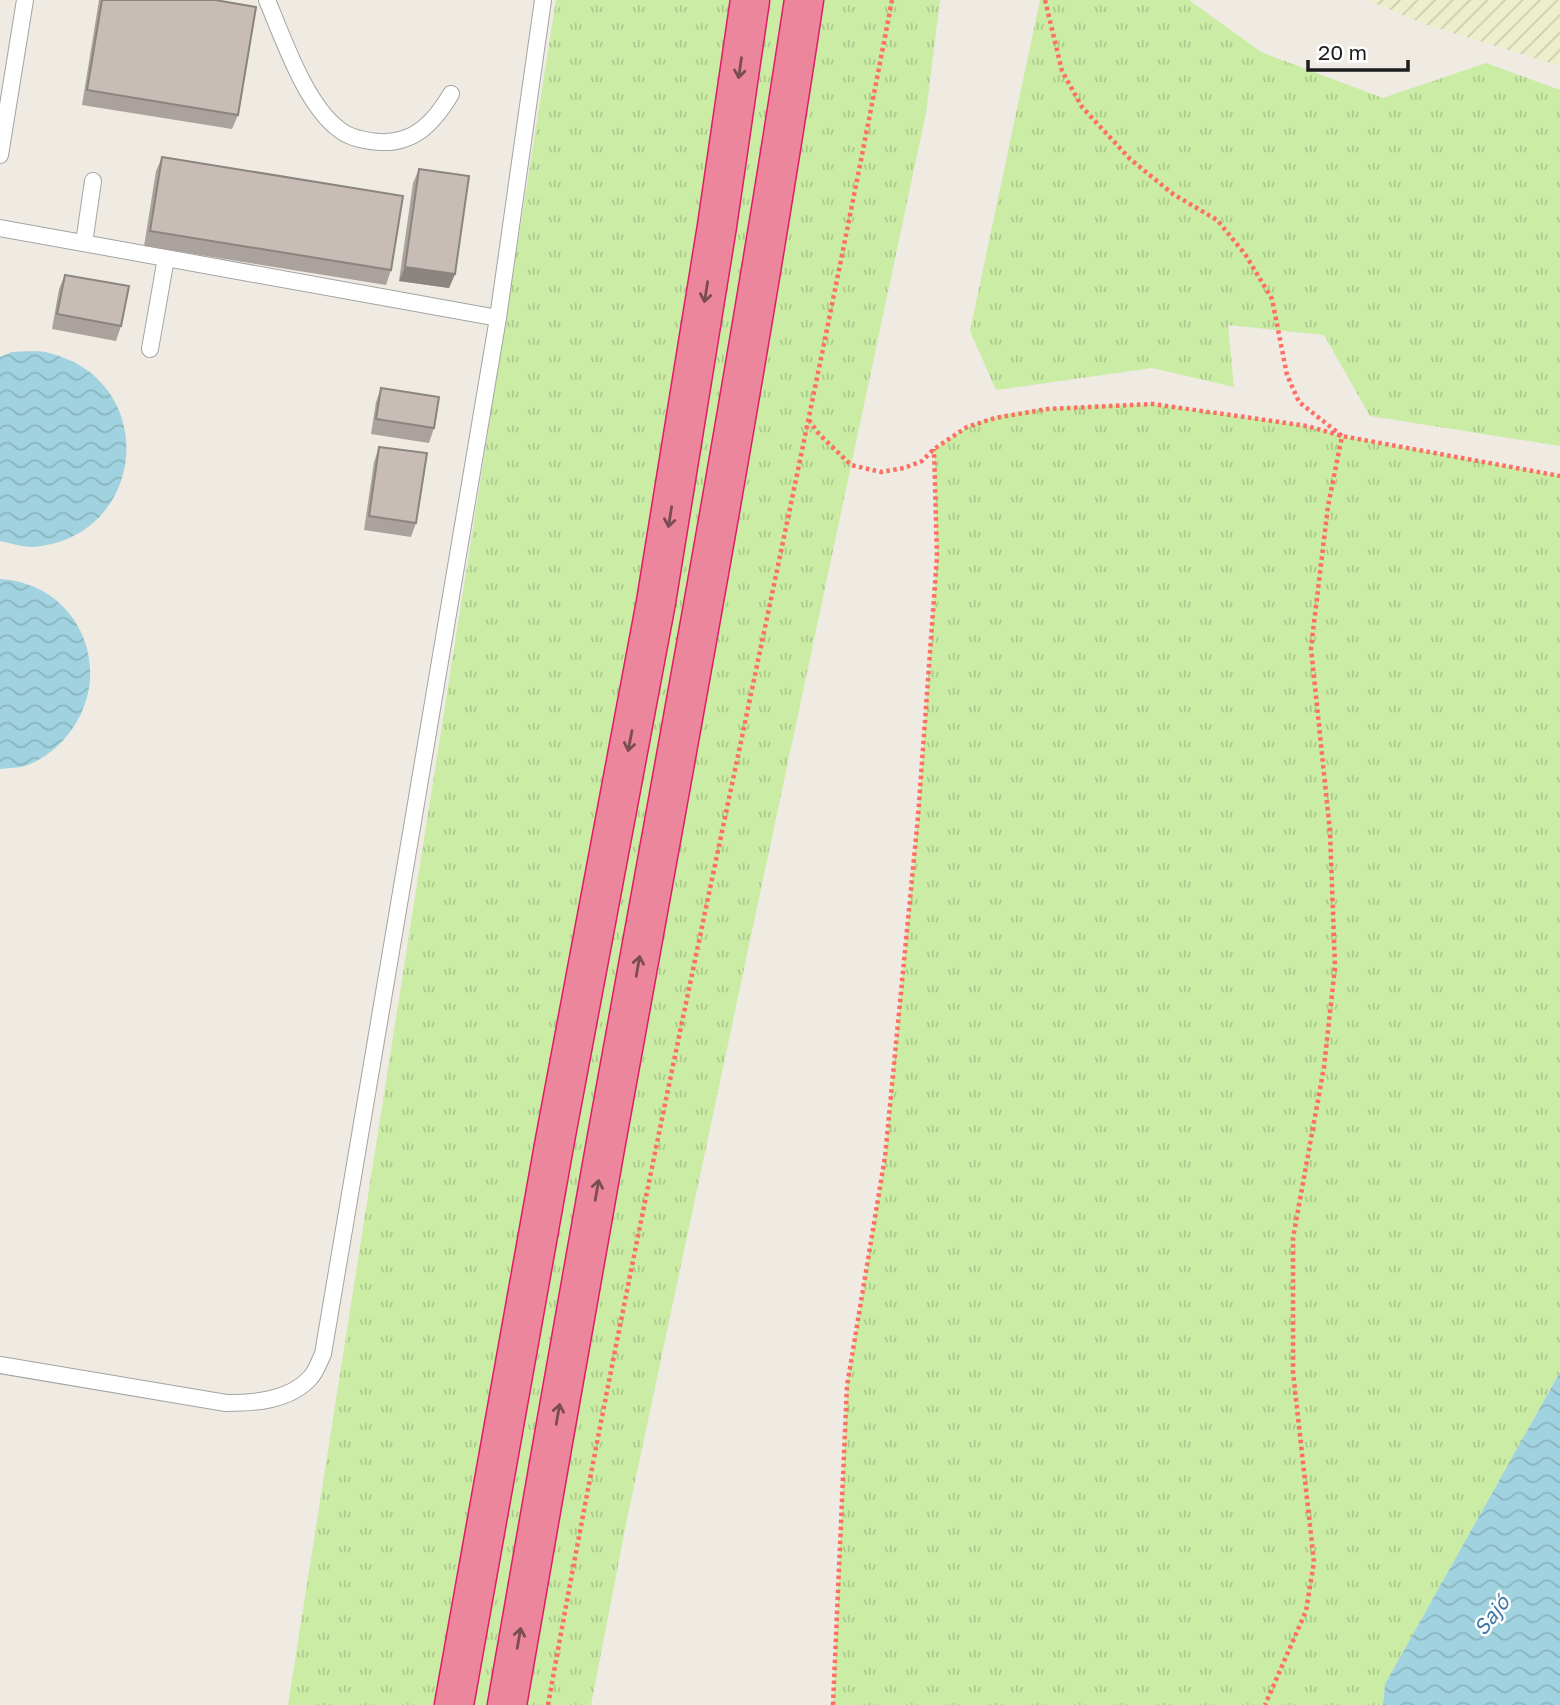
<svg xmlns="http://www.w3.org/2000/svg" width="1560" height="1705" font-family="'Golos Text',sans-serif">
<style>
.farmland{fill:url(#farmland-furrows)}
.grass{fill:url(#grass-tufts)}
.water{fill:url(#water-waves)}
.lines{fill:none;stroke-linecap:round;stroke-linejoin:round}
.service-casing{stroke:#a4a4a4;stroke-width:18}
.motorway-casing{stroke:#e11b65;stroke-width:41}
.path{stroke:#ff6e63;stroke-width:4.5;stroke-dasharray:3.5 3.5;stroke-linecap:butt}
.service{stroke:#fff;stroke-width:16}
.motorway{stroke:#eb869c;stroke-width:38}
.wall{fill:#aba29d}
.shaded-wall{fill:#8b847f}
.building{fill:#c7bcb6;stroke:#8b847f;stroke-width:2}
.oneway{stroke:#7a4c56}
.labels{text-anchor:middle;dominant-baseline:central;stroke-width:5;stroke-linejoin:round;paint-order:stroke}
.water-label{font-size:21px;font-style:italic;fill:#427aa9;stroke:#fff}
</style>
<defs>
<pattern id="farmland-furrows" width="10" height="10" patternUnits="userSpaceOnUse" patternTransform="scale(1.75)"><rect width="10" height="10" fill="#edefcc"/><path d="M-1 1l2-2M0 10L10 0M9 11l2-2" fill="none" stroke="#cbccaf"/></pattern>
<pattern id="grass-tufts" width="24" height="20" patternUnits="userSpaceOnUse" patternTransform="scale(1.75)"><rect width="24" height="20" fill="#caeca5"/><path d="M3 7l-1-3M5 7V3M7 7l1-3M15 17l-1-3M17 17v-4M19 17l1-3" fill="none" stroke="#adca8e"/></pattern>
<pattern id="water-waves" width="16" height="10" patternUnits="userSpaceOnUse" patternTransform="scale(1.75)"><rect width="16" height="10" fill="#a0d3df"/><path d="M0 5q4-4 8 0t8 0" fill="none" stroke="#89b5bf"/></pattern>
</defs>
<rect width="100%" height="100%" fill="#efeae2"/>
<path class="farmland" d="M1367,0H1560V66L1424,24Z"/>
<path class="grass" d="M556,0H940L926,113L627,1519L591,1705H288Z
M1040,0H1189L1261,52L1383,98L1486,63L1560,90V446L1370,416L1324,335L1228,325L1234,387L1152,368L996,390L970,331Z
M1153,404L1307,426L1342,436L1560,476V1372L1385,1684L1383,1705H833L847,1386L885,1157L918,817L937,557L934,449C945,443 955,434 966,428C1009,404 1102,406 1153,404Z"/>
<path class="water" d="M12,352C23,352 38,350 49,353C162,381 147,539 32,547C22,547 10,543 0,541V357Z
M0,579C82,584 118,676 66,737C55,750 38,763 21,767C15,768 7,768 0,769Z
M1560,1372V1705H1383L1385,1684Z"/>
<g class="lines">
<g class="service-casing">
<path id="service" d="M267,0C283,38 306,106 340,130C351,139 367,141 380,142C415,144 435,121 451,94
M0,155L25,0
M0,228L498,318
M84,243L93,181
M150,349L166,258
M0,1365L226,1403C254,1403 289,1401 310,1378C316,1372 319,1362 323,1354L498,318L543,0"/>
</g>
<g class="motorway-casing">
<path id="motorway" d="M454,1705L555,1140L656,602L717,226L750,0
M507,1705C540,1519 571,1334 605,1148C674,766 746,384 804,0"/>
</g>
<path class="path" d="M1045,0L1062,71L1082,107L1130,159L1173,194L1217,220L1245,254L1272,299L1287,375L1299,402L1342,436L1328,506L1311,648L1330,832L1335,967L1324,1067L1293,1238V1372L1314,1562L1306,1611L1265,1705
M809,420L819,434L851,465L881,472L904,468L922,461L934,449L967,427L995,418L1047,409L1153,404L1307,426L1342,436L1560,476
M548,1705C650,1134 784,569 892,0
M833,1705L847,1386L885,1157L918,817L937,557L934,449"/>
<use href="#service" class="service"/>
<use href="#motorway" class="motorway"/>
</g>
<path class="wall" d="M99,0H215L238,115L232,129L82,105Z
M162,157L391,270L386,285L144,246L156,171Z
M419,169L455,274L449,288L399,281L413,183Z
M65,275L121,326L116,341L52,329L59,289Z
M381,388L434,428L429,443L371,434L376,402Z
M379,447L416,523L411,537L364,530L374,462Z"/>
<path class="shaded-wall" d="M405,267L455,274L449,288L399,281Z"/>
<path class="building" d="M102,0H215L256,7L238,115L87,90Z
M162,157L403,196L391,270L150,231Z
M419,169L469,176L455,274L405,267Z
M65,275L129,286L121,326L57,314Z
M381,388L439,397L434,428L376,419Z
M379,447L427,453L416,523L369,516Z"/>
<defs><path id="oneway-shaft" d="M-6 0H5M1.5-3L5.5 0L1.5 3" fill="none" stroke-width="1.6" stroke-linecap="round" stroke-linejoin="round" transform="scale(1.75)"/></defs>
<g class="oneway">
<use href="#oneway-shaft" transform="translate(740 68) rotate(98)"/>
<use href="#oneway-shaft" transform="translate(706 292) rotate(99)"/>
<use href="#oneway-shaft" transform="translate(670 517) rotate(99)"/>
<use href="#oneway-shaft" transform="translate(630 741) rotate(101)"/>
<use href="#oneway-shaft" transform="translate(638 966) rotate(-80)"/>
<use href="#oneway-shaft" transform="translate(597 1190) rotate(-80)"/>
<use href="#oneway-shaft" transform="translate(558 1414) rotate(-80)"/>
<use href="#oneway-shaft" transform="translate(519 1638) rotate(-80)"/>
</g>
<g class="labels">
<g class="water-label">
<text transform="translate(1491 1615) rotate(-52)">Sajó</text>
</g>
</g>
<path d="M1308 60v10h100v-10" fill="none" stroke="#1d1d1d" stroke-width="3.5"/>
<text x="1318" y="60" font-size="21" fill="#1d1d1d" stroke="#ffffff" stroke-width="5" paint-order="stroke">20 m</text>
</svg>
